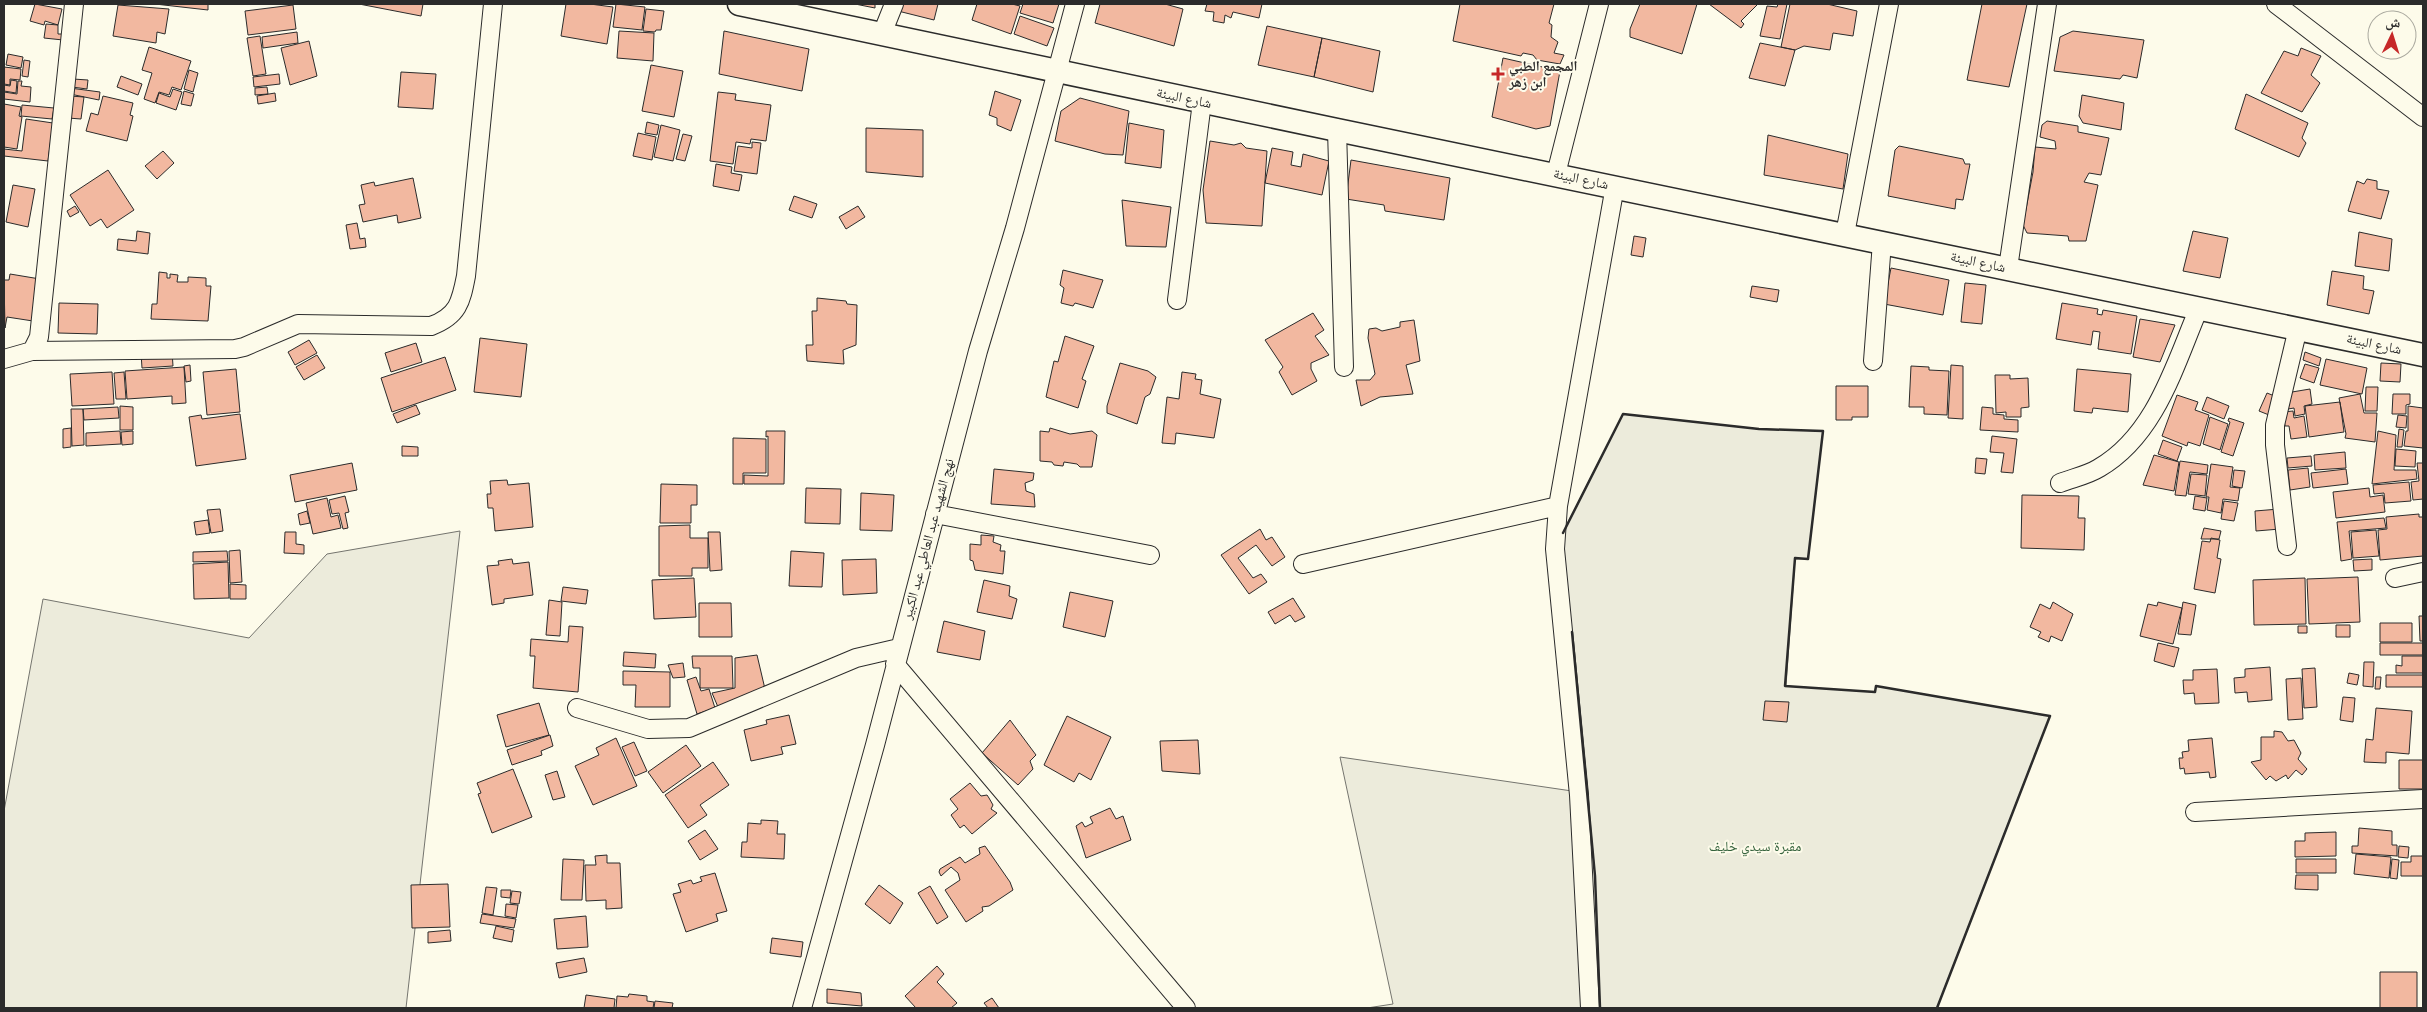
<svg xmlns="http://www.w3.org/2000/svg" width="2427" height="1012" font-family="Figtree,'Noto Naskh Arabic',sans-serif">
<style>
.green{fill:#ecebdb;stroke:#74746e}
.building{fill:#f2b8a0;stroke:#2b2b2b}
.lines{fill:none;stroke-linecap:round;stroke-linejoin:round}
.minor-casing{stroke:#2b2b2b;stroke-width:20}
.tertiary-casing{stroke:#2b2b2b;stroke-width:25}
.minor{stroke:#fdfbea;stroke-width:18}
.tertiary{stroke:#fdfbea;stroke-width:22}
.wall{stroke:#2b2b2b;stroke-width:2.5}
.poi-dot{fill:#c62828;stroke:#fdfbea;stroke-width:2}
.labels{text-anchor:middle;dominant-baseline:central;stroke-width:4;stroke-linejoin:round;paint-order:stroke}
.poi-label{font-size:14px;font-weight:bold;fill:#2b2b2b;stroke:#fdfbea;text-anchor:start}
.street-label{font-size:14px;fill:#2b2b2b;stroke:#fdfbea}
.park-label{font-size:14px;fill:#34623c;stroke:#fdfbea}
</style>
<rect width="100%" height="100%" fill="#fdfbea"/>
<path class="green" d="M1623,414L1759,429L1823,431L1808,559H1795L1786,686L1875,692L1876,686L2050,716L1937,1008H1600L1595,876L1587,784L1561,536Z
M460,531L406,1008H4V811L43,599L249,638L327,554Z
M1340,757L1572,791L1582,1008H1367L1393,1004Z"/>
<path class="building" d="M35,4L62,9L58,25L45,21L44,25L30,21Z
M155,4H208V10Z
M359,4H423L421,16Z
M566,4H590L613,7L607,44L561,36Z
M616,4L645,7L642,30L613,27Z
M855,4H875V8Z
M900,4H938L934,20L898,11Z
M977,4H1012L1020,6L1011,34L972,20Z
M1023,4H1059L1053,23L1020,13Z
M1100,4H1165L1183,9L1174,46L1095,23Z
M1207,4H1262L1259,18L1233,12L1231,18L1225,15L1224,23L1213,21L1214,12L1205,11Z
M1460,4H1554L1549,23L1552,25L1551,37L1558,42L1554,53L1564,55L1560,64L1537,60L1533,55L1523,53L1521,56L1453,41Z
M1640,4H1697L1682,54L1630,37V29Z
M1709,4H1755L1757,5L1741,21L1744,24L1741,28Z
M1778,4H1787L1780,39L1760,36L1767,6L1777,7Z
M1790,4H1827L1857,11L1853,36L1833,33L1830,50L1804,46L1795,50L1781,47Z
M1982,4H2027L2009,87L1967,80Z
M118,5L169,9L165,34L157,32L156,43L113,36Z
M293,5L296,29L248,35L245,11Z
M646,9L664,11L661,30H656L655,32L643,31Z
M1020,16L1054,28L1047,46L1014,34Z
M46,24L58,25V34H64L63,40L44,38Z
M1267,26L1322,38L1314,77L1258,65Z
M619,31L654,33L653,61L617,58Z
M724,31L809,49L802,91L719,74Z
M2073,31L2144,40L2137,78L2123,75L2120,79L2054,71L2060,37Z
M297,32L298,43L263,48L262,37Z
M260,36L266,74L253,76L247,38Z
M1322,38L1380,51L1373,92L1314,77Z
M309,41L317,76L290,85L281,48Z
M1760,43L1795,50L1785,86L1749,78Z
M149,47L191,61L181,90L172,87L169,95L159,92L155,103L144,99L152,73L142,70Z
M2301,48L2321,56L2311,75L2320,83L2302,112L2261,93L2284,51L2298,56Z
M8,54L23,57L21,68L6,65Z
M1503,58L1560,71L1550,126L1536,129L1492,117Z
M24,60L30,61L28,77L22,76Z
M651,65L683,71L674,117L642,111Z
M4,67L21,69L20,80L10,79V85L4,84Z
M189,70L198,73L193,92L184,89Z
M401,72L436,74L433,109L398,107Z
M279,74L280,84L254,87L253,77Z
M121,76L142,84L138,95L117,87Z
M73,79L88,80L87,89L72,87Z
M11,80L17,81L16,93L4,91V85L10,86Z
M18,81H22L21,86L31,87L30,102L4,99V92L17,94Z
M267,87L268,94L255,95V88Z
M70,88L100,92L99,100L70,94Z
M173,89L182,92L176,110L156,103L159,93L170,97Z
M184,91L194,94L191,106L181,104Z
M995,91L1021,100L1011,131L997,125V118L989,115Z
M718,92L736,94L735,100L771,105L766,141L751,139L750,144L736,142L733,164L710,161Z
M275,93L276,101L258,104L257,96Z
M2246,94L2308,123L2302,138L2306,143L2299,157L2235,129Z
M2082,95L2124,103L2121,130L2083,123L2079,116Z
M70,96L84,97L81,119L68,118Z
M103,96L133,103L130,115L133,116L127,141L86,131L91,113L98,115Z
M1080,98L1129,111L1123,155L1105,154L1055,141L1061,111Z
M4,104L21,107L19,116L22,117L17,149L4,147Z
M22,105L54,108L52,119L21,116Z
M26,119L53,123L48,161L4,156V149L22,151Z
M2047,121L2078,126V132L2109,138L2101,175L2089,173L2084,182L2098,185L2086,241H2069L2068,236L2027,233L2023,225L2033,172L2035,147L2056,149L2055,141L2040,137L2042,125Z
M647,122L659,125L657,135L645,133Z
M1129,123L1164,130L1161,168L1125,163Z
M661,125L680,130L673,161L654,157Z
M866,128L923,130V177L866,172Z
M638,133L656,137L652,160L633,156Z
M683,134L692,136L685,161L676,159Z
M1768,135L1848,154L1843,189L1764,175Z
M1210,141L1234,145L1241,143L1246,148L1267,151L1262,226L1206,223L1203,190Z
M752,142L761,143L757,174L734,171L738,146L752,148Z
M1899,146L1963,159L1965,164H1970L1963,200L1956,199L1955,209L1888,196L1895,150Z
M1272,148L1293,152L1291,165L1301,167L1303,154L1329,161L1322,195L1265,183Z
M163,151L174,163L157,179L145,166Z
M1351,160L1450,178L1444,220L1385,211L1384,205L1346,199Z
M716,164L732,167L731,173L742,175L739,191L713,186Z
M108,170L134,210L107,228L101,219L90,226L70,195Z
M413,178L421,218L398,223L397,215L363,222L359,205L365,204L361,185L374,182L375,186Z
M2367,179L2377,181V189L2389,191L2381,219L2348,211L2357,181L2364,184Z
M13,185L35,189L28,227L6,222Z
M794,196L817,204L812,218L789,210Z
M1122,200L1171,207L1166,247L1126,246Z
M75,206L79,212L70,217L67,211Z
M858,206L865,217L846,229L839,217Z
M357,223L360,239L365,238L366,247L350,249L346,225Z
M137,231L150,233L148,254L117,250L118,239L136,241Z
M2193,231L2228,238L2220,278L2183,271Z
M2359,232L2392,239L2389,271L2355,266Z
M1634,236L1646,238L1643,257L1631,255Z
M1891,268L1949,280L1943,315L1884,304Z
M1063,270L1103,280L1093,308L1075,303L1073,306L1061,303L1064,288L1060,285Z
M2332,271L2364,276L2363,289L2374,291L2369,314L2327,305Z
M159,272L167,273V278H170V274L178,275L177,282H188V277L206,278V286H211L208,321L151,319L152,304H157Z
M10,274L40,279L33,321L7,317L5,328L4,280H9Z
M1965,283L1986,285L1982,324L1961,322Z
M1752,286L1779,290L1777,302L1750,297Z
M817,298L846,301L847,304L857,305L856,345L843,350L844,364L807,361L806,345H813L812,311H817Z
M59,303L98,304L97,334L58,333Z
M2062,303L2098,309L2097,314L2102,315L2103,310L2137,316L2131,354L2098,349L2100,332L2093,331L2091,345L2056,339Z
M1313,313L1324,330L1315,336L1329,355L1311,363V369L1317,381L1292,395L1279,372L1283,367L1265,340Z
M2140,319L2175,325L2160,362L2133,357Z
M1414,320L1420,361L1406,365L1413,394L1380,397L1361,406L1356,380H1370L1375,374L1368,338L1369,329L1376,328L1382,331L1400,327V322Z
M1065,336L1094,346L1082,379L1086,381L1078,408L1046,397L1054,361L1058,362Z
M480,338L527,344L521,397L474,392Z
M309,340L317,353L295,365L288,352Z
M416,343L422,362L391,372L385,353Z
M172,351L173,366L142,368L141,353Z
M2305,352L2321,358L2319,366L2303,360Z
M317,355L325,368L304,380L296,367Z
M445,357L456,390L392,412L381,378Z
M2326,359L2367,368L2362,394L2320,385Z
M1120,363L1148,371L1156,377L1150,394L1145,397L1137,424L1107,413V406Z
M2381,363L2401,364L2400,382L2380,381Z
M2305,364L2319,368L2314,383L2300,378Z
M190,365L191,381L186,382L184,366Z
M1951,365L1963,366V419L1948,418Z
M1911,366L1929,367V370L1949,371L1947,415L1924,414V407H1909Z
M184,367L186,403L172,404V396L127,399L125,371Z
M236,369L240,412L207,415L203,372Z
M2077,369L2131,374L2128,412L2093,408L2092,413L2074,411Z
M112,372L114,404L72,406L70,374Z
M124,372L126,399H116L114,373Z
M1182,372L1196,374L1195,379L1202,380L1200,394L1221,399L1214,438L1176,433L1175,444L1162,443L1167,397L1179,399Z
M1995,375H2010V379L2028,378L2029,407L2021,408V417H2006V412L1996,413Z
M1836,386H1868V417H1852V420H1836Z
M2366,387H2378L2377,411H2365Z
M2310,389L2312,404L2304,406L2305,414L2295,416L2294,408L2288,409L2286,393Z
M2267,393L2277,397L2269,415L2259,411Z
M2360,394L2364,413H2377L2375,442L2345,438L2346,434L2339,398Z
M2393,394H2410V404L2406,405V414H2392Z
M2177,395L2198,402L2195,410L2209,415L2200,446L2188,442L2187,446L2162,436Z
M2207,397L2229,406L2224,419L2202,410Z
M2340,402L2344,432L2309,437L2305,406Z
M416,405L420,414L397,423L393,414Z
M120,406L133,407V430H120Z
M2408,406L2423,408V448L2404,446L2406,431H2408Z
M118,407L119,418L84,420L83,409Z
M1982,407L1993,408V414L2004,415V419L2018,420V432L1980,430Z
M71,409H83L84,445L72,446Z
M2293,411L2294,418L2304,416L2307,437L2291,439L2289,426H2285L2283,412Z
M240,414L246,459L196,466L189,417L201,415L202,419Z
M2398,415L2407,416L2406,428L2396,427Z
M2210,417L2228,424L2220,450L2203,444Z
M2229,418L2244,423L2233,456L2221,452L2230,422L2228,421Z
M71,428V447L63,448V429Z
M1050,428L1070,434L1092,431L1097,435L1092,467H1080L1077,464L1064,462L1063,466L1054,465L1052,462L1040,461V431L1049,432Z
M2399,429L2404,430L2402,447H2397Z
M120,431L121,444L86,446V433Z
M133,431V444L122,445L121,432Z
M766,431H785L784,484H744V475L768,476V436L766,437Z
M2378,431L2396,435L2394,470H2416L2417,479L2372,484Z
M1992,436L2017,439L2013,473L2001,472L2004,453L1990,452Z
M733,438L766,439V473H743V484H733Z
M2163,440L2182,447L2177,461L2158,454Z
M402,446L418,447V456H402Z
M2396,449L2416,451L2415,467L2395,466Z
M2345,452L2346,468L2315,470L2314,455Z
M2154,455L2179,462L2174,491L2143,485Z
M2311,456L2312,466L2288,468L2287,458Z
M1976,458L1987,459L1985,474L1975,473Z
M2180,461L2208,465L2207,474L2190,472L2186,496L2175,495Z
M352,463L357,490L295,502L290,475Z
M2417,463H2423V499L2413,500L2411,482L2419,481Z
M2211,464L2233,467L2230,487L2240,488L2238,501L2223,499L2221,513L2207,510L2209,497H2206Z
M2308,468L2310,487L2290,490L2288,470Z
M994,469L1034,473L1033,480L1025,483L1026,491L1034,494L1035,507L991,504Z
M2346,469L2348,484L2313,488L2311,473Z
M2234,470L2245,471L2242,488L2232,486Z
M2191,474L2207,475L2205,496L2188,494Z
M507,480L508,485L529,483L533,527L495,531L493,508H488L487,494H491L490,481Z
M2409,482L2411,501L2385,503L2384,493L2374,494L2373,485Z
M661,484L697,485V505H691V523H660Z
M806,488L841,489L840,524L805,523Z
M2369,488L2370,497L2383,495L2385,512L2336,518L2333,492Z
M861,493L894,495L892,531L860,530Z
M2022,495L2079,496L2078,518H2085L2084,550L2021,548Z
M345,496L349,512L345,513L348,528L343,529L339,513L332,514L329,500Z
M2195,496L2207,498L2205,511L2193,509Z
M327,498L331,517L338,515L341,528L313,534L306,503Z
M2224,501L2238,503L2234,521L2221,519Z
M220,509L223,531L211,533L207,510Z
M2279,509L2280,529L2256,531L2255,511Z
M307,511L310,523L300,525L298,514Z
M2419,514V517H2423V556L2380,560L2378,530L2387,529L2386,517Z
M2384,518L2386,528L2349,531L2352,559L2341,561L2337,522Z
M208,520L210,533L196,535L194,522Z
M690,525V538H708V568H692V576H659V526Z
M2204,528L2221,531L2219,539H2201Z
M1260,529L1266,540L1272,537L1285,557L1272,566L1256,545L1238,558L1253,578L1261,574L1267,582L1249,594L1221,555Z
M2376,530L2379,556L2353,558L2351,532Z
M285,532H296V544L304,545V554L284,553Z
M708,532H720L722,570L710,571Z
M981,535L994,536L993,542L1001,545L1000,551H1005L1003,574L975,570L973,561L970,560V544L981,545Z
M2211,538L2220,540L2217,558L2221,559L2215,593L2194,589L2202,541L2210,542Z
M240,550L242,582L230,583L229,551Z
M227,551L228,561L193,562V552Z
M791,551L824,553L822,587L789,586Z
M512,559L513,564L529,562L533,595L504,599V603L492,605L487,566L499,565L498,561Z
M876,559L877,593L843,595L842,560Z
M2372,559V570L2354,571L2353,560Z
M228,562L229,598L194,599L193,564Z
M2358,577L2360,622L2309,624L2307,579Z
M694,578L696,617L654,619L652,580Z
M2305,578L2306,624L2254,625L2253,580Z
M984,580L1010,586L1009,596L1017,599L1012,619L977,612Z
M230,584L246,585V599H230Z
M563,587L588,590L586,604L561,601Z
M1070,592L1113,601L1105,637L1063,627Z
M1293,598L1305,617L1295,622L1290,615L1275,624L1268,612Z
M549,600L562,602L560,636L546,635Z
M2053,602L2073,614L2062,641L2051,636L2049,642L2038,637L2041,632L2030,627L2040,604L2050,609Z
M2158,602L2182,608L2173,644L2140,636L2148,604L2157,606Z
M2183,602L2196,605L2191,635L2178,634Z
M699,603H731L732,637H699Z
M2419,616H2423V641H2420Z
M944,621L985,631L980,660L937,652Z
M2380,623H2412V642H2380Z
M2336,625H2350V637H2336Z
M569,626L583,627L578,692L533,688L535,656H530L531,639L568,642Z
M2298,626H2307V633H2298Z
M2158,643L2179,648L2174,667L2154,661Z
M2380,643H2423V655H2380Z
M624,652L656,654L655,668L623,666Z
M757,655L765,689L718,707L712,693L735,688V658Z
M692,656H732L733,688H700V668H693Z
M2402,656H2423V673H2396V665L2402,666Z
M2364,662H2374L2373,687L2363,686Z
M683,663L685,677L673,678L668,665Z
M2270,667L2272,700L2248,702L2247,692L2235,693L2234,678L2245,677V669Z
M2315,668L2317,707L2304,708L2302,669Z
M2217,669L2219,703L2195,704L2194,693L2184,694L2183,680H2193V670Z
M623,671L670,672V707H635L636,685H623Z
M2349,673L2359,675L2357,685L2347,683Z
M2386,675H2423V687H2386Z
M696,677L701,691L709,689L715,708L697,714L687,680Z
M2376,677H2381L2380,689H2375Z
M2301,678L2303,719L2288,720L2286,679Z
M2343,697L2355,698L2353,722L2340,720Z
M1765,701L1789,702L1787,722L1763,720Z
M539,703L549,735L506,747L497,715Z
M2376,708L2412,711L2409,754L2386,752V763L2364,762L2366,739L2373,740Z
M789,715L796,744L781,747L783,754L751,761L744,730L767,724L766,720Z
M1067,716L1111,737L1091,780L1079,773L1074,782L1044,765Z
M1010,720L1036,755L1030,761L1033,769L1018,785L982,753Z
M2274,731L2282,732L2288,741L2294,740L2301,753L2298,759L2307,769L2302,775L2296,770L2288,779L2286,775L2276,781L2270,776L2266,780L2251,762L2261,760V737H2274Z
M550,735L553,746L541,751L542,755L512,765L507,750Z
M616,738L637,786L593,805L575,766L599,755L596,748Z
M2212,738L2216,777L2210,778L2209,772L2185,774L2184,768L2180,769L2179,758H2183L2182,752L2189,751L2188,740Z
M1198,740L1200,774L1162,771L1160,741Z
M634,742L647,771L635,776L622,747Z
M686,745L701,766L663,793L648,772Z
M2399,760H2423V789H2399Z
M713,762L729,785L700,805L707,815L688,828L665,795Z
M513,769L532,817L492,833L478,794L481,793L477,783Z
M557,771L565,797L553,800L545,775Z
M970,783L981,796L987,795L989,798L993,805L991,809L997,813L972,834L964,825L960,828L951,815L958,809L950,799Z
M1110,808L1116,819L1123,816L1131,840L1086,858L1076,826L1082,822L1085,827L1093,823L1090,817Z
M761,820L778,821L777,834H785L784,859L741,857L742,842H747L748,823L761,824Z
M2359,828L2392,831V845H2397V856L2352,853V846H2358Z
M705,830L718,849L700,860L688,841Z
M2336,832V856L2295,857V841H2305V833Z
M985,846L1010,882L1013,890L989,906L982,907L983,911L966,922L945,890L960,880L958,873L951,867L941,876L939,872L940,869L960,857L965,863L980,854L979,848Z
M2399,846L2409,847L2408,858L2398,857Z
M2356,854L2391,857L2389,878L2354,874Z
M607,855V863H620L622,908L606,909V900L586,901L585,865H596L595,856Z
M2411,856H2423V876H2401V862H2411Z
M563,859L584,860L582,900H561Z
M2296,859H2336V873H2296Z
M2392,859L2399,860L2397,879L2390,878Z
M715,873L727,911L716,914L718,921L686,932L673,894L681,892L678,884L691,880L693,884L702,881L700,877Z
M2296,875H2318V890L2295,889Z
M448,884L450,927L412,928L411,885Z
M879,885L903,903L890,924L865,904Z
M930,886L948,917L937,924L918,893Z
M486,887L497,888L493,915L482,913Z
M501,890H511L510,898L501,897Z
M512,891L521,892L519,904L510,903Z
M506,904L518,905L516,918L505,916Z
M482,914L516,919L514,928L480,923Z
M586,916L588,947L557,949L554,919Z
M496,926L514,930L512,942L493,938Z
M450,930L451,941L428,943V932Z
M772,938L803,942L801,957L770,953Z
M584,958L587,972L559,978L556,963Z
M937,966L944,974L937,982L957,1003L951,1008H916L905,996Z
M2380,972H2417V1008H2380Z
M827,989L861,993L862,1006L827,1003Z
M629,994L647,996V1001L654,1002L653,1008H616L617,996L628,997Z
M586,995L615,999L614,1008H584Z
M992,998L999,1008H988L984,1003Z
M655,1001L673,1003L672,1008H654Z"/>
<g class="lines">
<g class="minor-casing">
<path id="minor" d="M2276,4L2423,117
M882,34L894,4
M1337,130L1344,367
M1556,174L1599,4
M1845,234L1889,4
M2008,268L2047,4
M1177,300L1202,102
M32,351L235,349L244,347L298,324L431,326C458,316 461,302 466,276L493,4
M4,359L32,351L39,337L74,4
M1873,361L1882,242
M2060,483C2073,478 2088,475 2099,468C2156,435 2175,364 2199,308
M935,514L1150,555
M2287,546L2275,445V425L2298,328
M1303,564L1558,506
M2395,578L2423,572
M895,664L1186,1008
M577,708L648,729L689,728L856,658L899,648
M2195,812L2423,799
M802,1008L875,745L978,351L1015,228L1075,4
M1590,1008L1579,795L1555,549L1558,506L1615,186"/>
</g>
<g class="tertiary-casing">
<path id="tertiary" d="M739,4L1337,130L2423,355"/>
</g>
<use href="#minor" class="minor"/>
<use href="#tertiary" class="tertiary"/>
<path class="wall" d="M1563,533L1623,414L1759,429L1823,431L1808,559L1795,558L1785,686L1875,692L1876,686L2050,716L1937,1008
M1572,632L1595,876L1600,1008"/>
</g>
<path class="poi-dot" d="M1495.5 66.5h5v5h5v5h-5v5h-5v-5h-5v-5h5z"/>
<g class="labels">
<g class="poi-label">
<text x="1509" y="66">المجمع الطبي<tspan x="1509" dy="16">ابن زهر</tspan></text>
</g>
<g class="street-label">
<text transform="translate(1184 98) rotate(12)">شارع البيئة</text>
<text transform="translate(1581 179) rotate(12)">شارع البيئة</text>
<text transform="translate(1978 262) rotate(12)">شارع البيئة</text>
<text transform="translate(2374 344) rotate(12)">شارع البيئة</text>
<text transform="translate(928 539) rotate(-75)">نهج الشهيد عبد العاطي عبد الكبير</text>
</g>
<g class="park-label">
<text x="1755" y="846">مقبرة سيدي خليف</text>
</g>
</g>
<rect width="2427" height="1012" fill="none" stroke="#2b2b2b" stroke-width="10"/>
<g transform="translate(2392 35) rotate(4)"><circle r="24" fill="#fdfbea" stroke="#a9a89e"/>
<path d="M0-4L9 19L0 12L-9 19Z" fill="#c62828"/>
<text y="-8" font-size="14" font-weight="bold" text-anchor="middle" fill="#2b2b2b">ش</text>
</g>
</svg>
